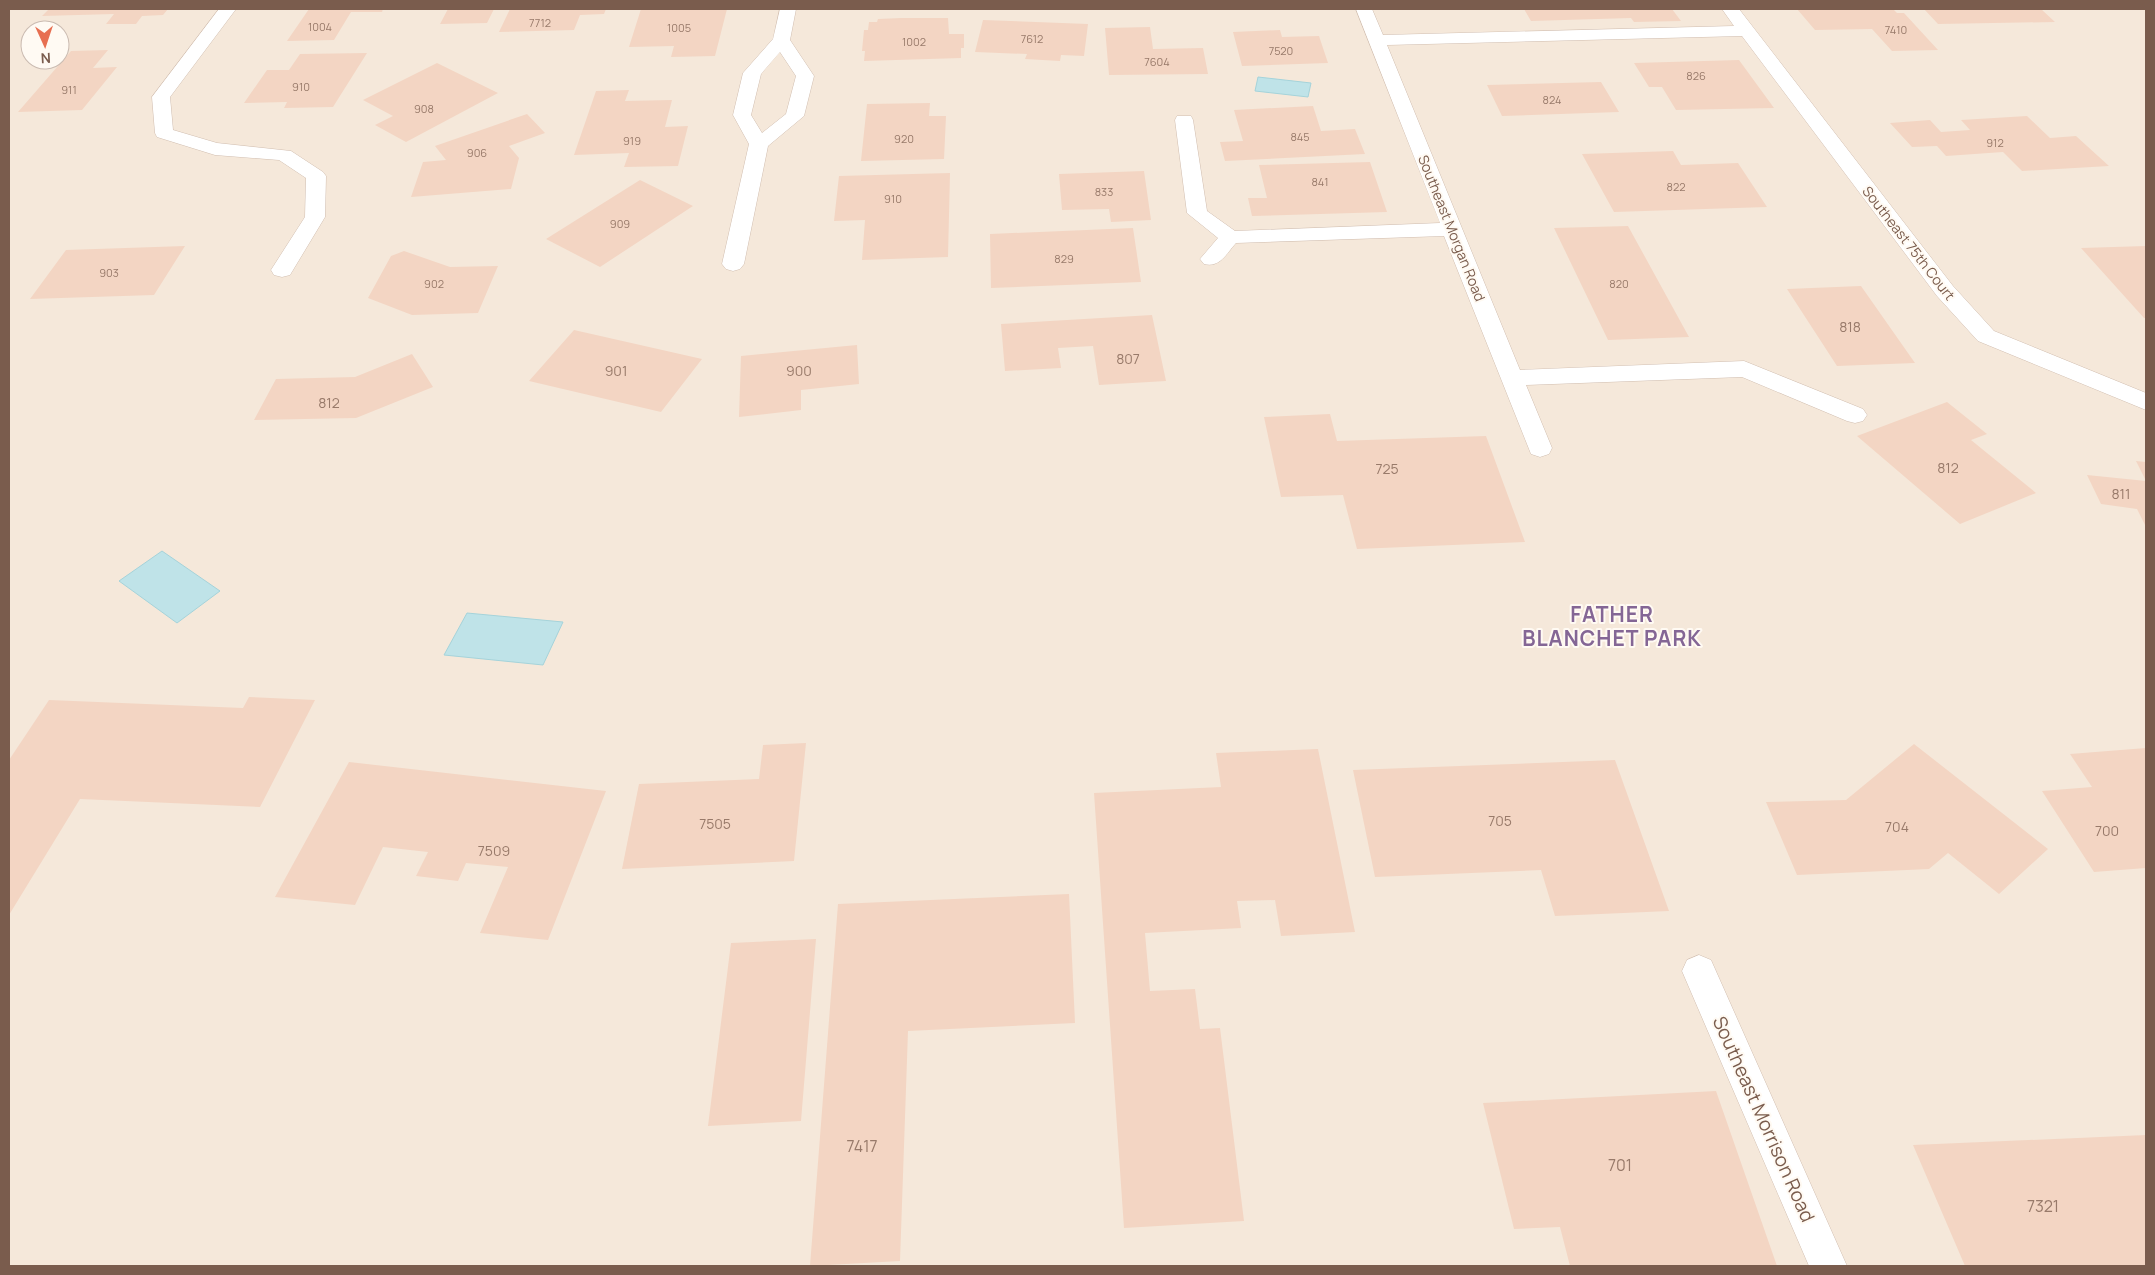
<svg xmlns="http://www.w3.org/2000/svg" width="2155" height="1275" font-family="Manrope,sans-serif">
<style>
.residential{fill:#f5e8da;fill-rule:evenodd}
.water{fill:#bfe3e8;stroke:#a5d3da}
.building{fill:#f3d5c3}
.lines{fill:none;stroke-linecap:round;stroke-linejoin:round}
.minor-casing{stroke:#d1beb0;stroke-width:1}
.minor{fill:#fff;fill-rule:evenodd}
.labels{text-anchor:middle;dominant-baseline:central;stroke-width:4;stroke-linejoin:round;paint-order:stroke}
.far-number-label{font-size:11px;fill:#987a6a}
.far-street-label{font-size:14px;fill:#7a5c4d;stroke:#fffaf3}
.number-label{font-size:14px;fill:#987a6a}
.near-number-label{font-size:16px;fill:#987a6a}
.near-street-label{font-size:19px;fill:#7a5c4d;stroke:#fffaf3}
.district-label{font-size:21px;font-weight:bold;letter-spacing:1px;fill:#846695;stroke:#fffaf3}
</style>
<rect width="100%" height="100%" fill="#fdf6ec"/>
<path class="residential" d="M9,9H2146V1266H9ZM30,30H60V60H30Z"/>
<path class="water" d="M1258,77L1311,83L1308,97L1255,91Z
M162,551L220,591L177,623L119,581Z
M467,613L563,622L543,665L444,655Z"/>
<path class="building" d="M49,9H168L163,15L142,16L136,24H106L114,14L42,16Z
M309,9H383L382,12H351L334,40L287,41Z
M448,9H494L487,23L440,24Z
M510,9H606L604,14L580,15L574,30L499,32Z
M641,9H727L715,56L671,57L674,46L629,47Z
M1524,9H1672L1681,21L1634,22L1631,18L1531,21Z
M1797,9H1893L1897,13H1904L1938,50L1892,51L1872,29L1815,30Z
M1924,9H2041L2055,22L1938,24Z
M901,18H948L949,34H964V48H961V58L864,61L865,51H862L864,30H868L869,22H877L878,19Z
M983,20L1088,24L1084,56L1061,55L1060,61L1025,59L1027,54L975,52Z
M1150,27L1153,49L1203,48L1208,74L1109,75L1105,28Z
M1280,30L1282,37L1319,36L1328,63L1242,66L1233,32Z
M108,50L93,68L117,67L82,110L18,112L71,51Z
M367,53L333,107L284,108L287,102L244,103L267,70H289L300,54Z
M1739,60L1774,108L1676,110L1662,87H1649L1634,63Z
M437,63L498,93L406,142L375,125L393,116L363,100Z
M1601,82L1619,112L1502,116L1487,85Z
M629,90L625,101L672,100L665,127L688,126L678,166L624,167L629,153L574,155L596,91Z
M930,103L929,116H946L944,159L861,161L867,104Z
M1313,106L1321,131L1355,129L1365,154L1225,161L1220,142L1243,141L1234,110Z
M527,114L545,133L509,146L519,158L511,189L411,197L423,162L446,160L435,146Z
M2027,116L2050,138L2076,136L2109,166L2022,171L2003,152L1946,156L1937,146L1912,147L1890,123L1930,120L1941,132L1970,130L1961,120Z
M1673,151L1681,165L1738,163L1767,207L1614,212L1582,154Z
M1370,162L1387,212L1252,216L1248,198H1267L1259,165Z
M1144,171L1151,220L1111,222L1109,209L1062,210L1059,174Z
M950,173L948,257L862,260L865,220L834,221L839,176Z
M640,180L693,206L600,267L546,239Z
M1628,226L1689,337L1608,340L1554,228Z
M1133,228L1141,282L991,288L990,234Z
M185,246L154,295L30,299L66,250Z
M2146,246V318H2144L2081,248Z
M404,251L450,267L498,266L478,313L412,315L368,298L391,256Z
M1861,286L1915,363L1837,366L1787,289Z
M1152,315L1166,381L1099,385L1093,346L1058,348L1061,368L1005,371L1001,324Z
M574,330L702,359L661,412L529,381Z
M857,345L859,384L801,390V410L739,417L741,356Z
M412,354L433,387L356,418L254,420L276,379L355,377Z
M1947,402L1987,434L1971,440L2036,493L1960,524L1857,436Z
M1330,414L1337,441L1486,436L1525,542L1357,549L1343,495L1281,497L1264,417Z
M2136,461L2146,462V527L2137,509L2101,504L2087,475L2146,481Z
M249,697L315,700L260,807L80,799L9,915V760L49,700L243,708Z
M806,743L794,861L622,869L639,784L759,779L763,745Z
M1914,744L2048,849L1999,894L1948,853L1929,869L1797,875L1766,802L1846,800Z
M2146,748V868L2094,872L2042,791L2092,787L2070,754Z
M1318,749L1355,932L1281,936L1275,900L1237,901L1241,928L1145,933L1150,991L1195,989L1200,1029L1220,1028L1244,1221L1124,1228L1094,793L1221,787L1216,753Z
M1615,760L1669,911L1555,916L1541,870L1375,877L1353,770Z
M349,762L606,791L548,940L480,933L508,867L466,863L458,881L416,876L428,852L383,847L355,905L275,897Z
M1069,894L1075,1023L908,1031L900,1261L810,1266L838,904Z
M816,939L801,1121L708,1126L731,943Z
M1716,1091L1777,1266H1570L1560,1227L1514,1229L1483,1103Z
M2146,1135V1266H1965L1913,1145Z"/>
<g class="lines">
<g class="minor-casing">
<path id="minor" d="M219,9H236L170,97L173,130L217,143L291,151L323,172L326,176L325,217L290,275L282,277L274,275L271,270L305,217L306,178L279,160L215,155L157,137L155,133L152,97Z
M780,9H796L790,40L814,76L804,116L768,146L744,264L740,269L733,271L726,269L722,264L749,144L733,115L743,73L773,39ZM780,52L796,76L786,114L762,133L751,115L761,74Z
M1356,9H1372L1383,35L1734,26L1722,9H1739L1953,286L1994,331L2146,393V410L1978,341L1937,296L1742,36L1387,45L1520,370L1744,361L1863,409L1867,415L1863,421L1855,423L1847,421L1742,377L1526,385L1552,448L1549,454L1540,457L1531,454L1444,236L1236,243C1226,254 1220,268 1204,264L1200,259L1218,238L1187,213L1175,120L1177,116H1191L1193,120L1207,211L1235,231L1440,223Z
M1699,955L1711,960L1847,1266H1809L1682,971L1687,960Z"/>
</g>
<use href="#minor" class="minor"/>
</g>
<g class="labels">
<g class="far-number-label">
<text x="540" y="22">7712</text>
<text x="320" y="26">1004</text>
<text x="679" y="27">1005</text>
<text x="1896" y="29">7410</text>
<text x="1032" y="38">7612</text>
<text x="914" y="41">1002</text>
<text x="1281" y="50">7520</text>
<text x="1157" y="61">7604</text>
<text x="1696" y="75">826</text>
<text x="301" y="86">910</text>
<text x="69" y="89">911</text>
<text x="1552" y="99">824</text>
<text x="424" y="108">908</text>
<text x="1300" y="136">845</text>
<text x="904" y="138">920</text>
<text x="632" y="140">919</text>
<text x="1995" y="142">912</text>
<text x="477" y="152">906</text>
<text x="1320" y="181">841</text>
<text x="1676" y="186">822</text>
<text x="1104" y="191">833</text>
<text x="893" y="198">910</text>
<text x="620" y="223">909</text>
<text x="1064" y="258">829</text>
<text x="109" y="272">903</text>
<text x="434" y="283">902</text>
<text x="1619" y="283">820</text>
</g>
<g class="far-street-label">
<text transform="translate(1452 228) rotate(68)">Southeast Morgan Road</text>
<text transform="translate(1909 243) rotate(52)">Southeast 75th Court</text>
</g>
<g class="number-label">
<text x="1850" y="326">818</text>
<text x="1128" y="358">807</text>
<text x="616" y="370">901</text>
<text x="799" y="370">900</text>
<text x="329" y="402">812</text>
<text x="1948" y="467">812</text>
<text x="1387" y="468">725</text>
<text x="2121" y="493">811</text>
<text x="1500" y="820">705</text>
<text x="715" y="823">7505</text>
<text x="1897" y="826">704</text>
<text x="2107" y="830">700</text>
<text x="494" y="850">7509</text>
</g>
<g class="near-number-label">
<text x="862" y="1146">7417</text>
<text x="1620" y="1165">701</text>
<text x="2043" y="1206">7321</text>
</g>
<g class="near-street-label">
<text transform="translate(1764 1119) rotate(66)">Southeast Morrison Road</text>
</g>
<g class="district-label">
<text x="1612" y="614">FATHER<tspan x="1612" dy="24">BLANCHET PARK</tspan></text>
</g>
</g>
<rect width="2155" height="1275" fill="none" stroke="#7a5c4d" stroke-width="20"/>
<g transform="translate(45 45) rotate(177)"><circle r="24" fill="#fffaf3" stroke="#cabbb1"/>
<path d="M0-4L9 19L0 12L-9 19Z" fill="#e76f51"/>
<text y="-8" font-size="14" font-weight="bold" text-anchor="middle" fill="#7a5c4d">N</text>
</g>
</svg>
